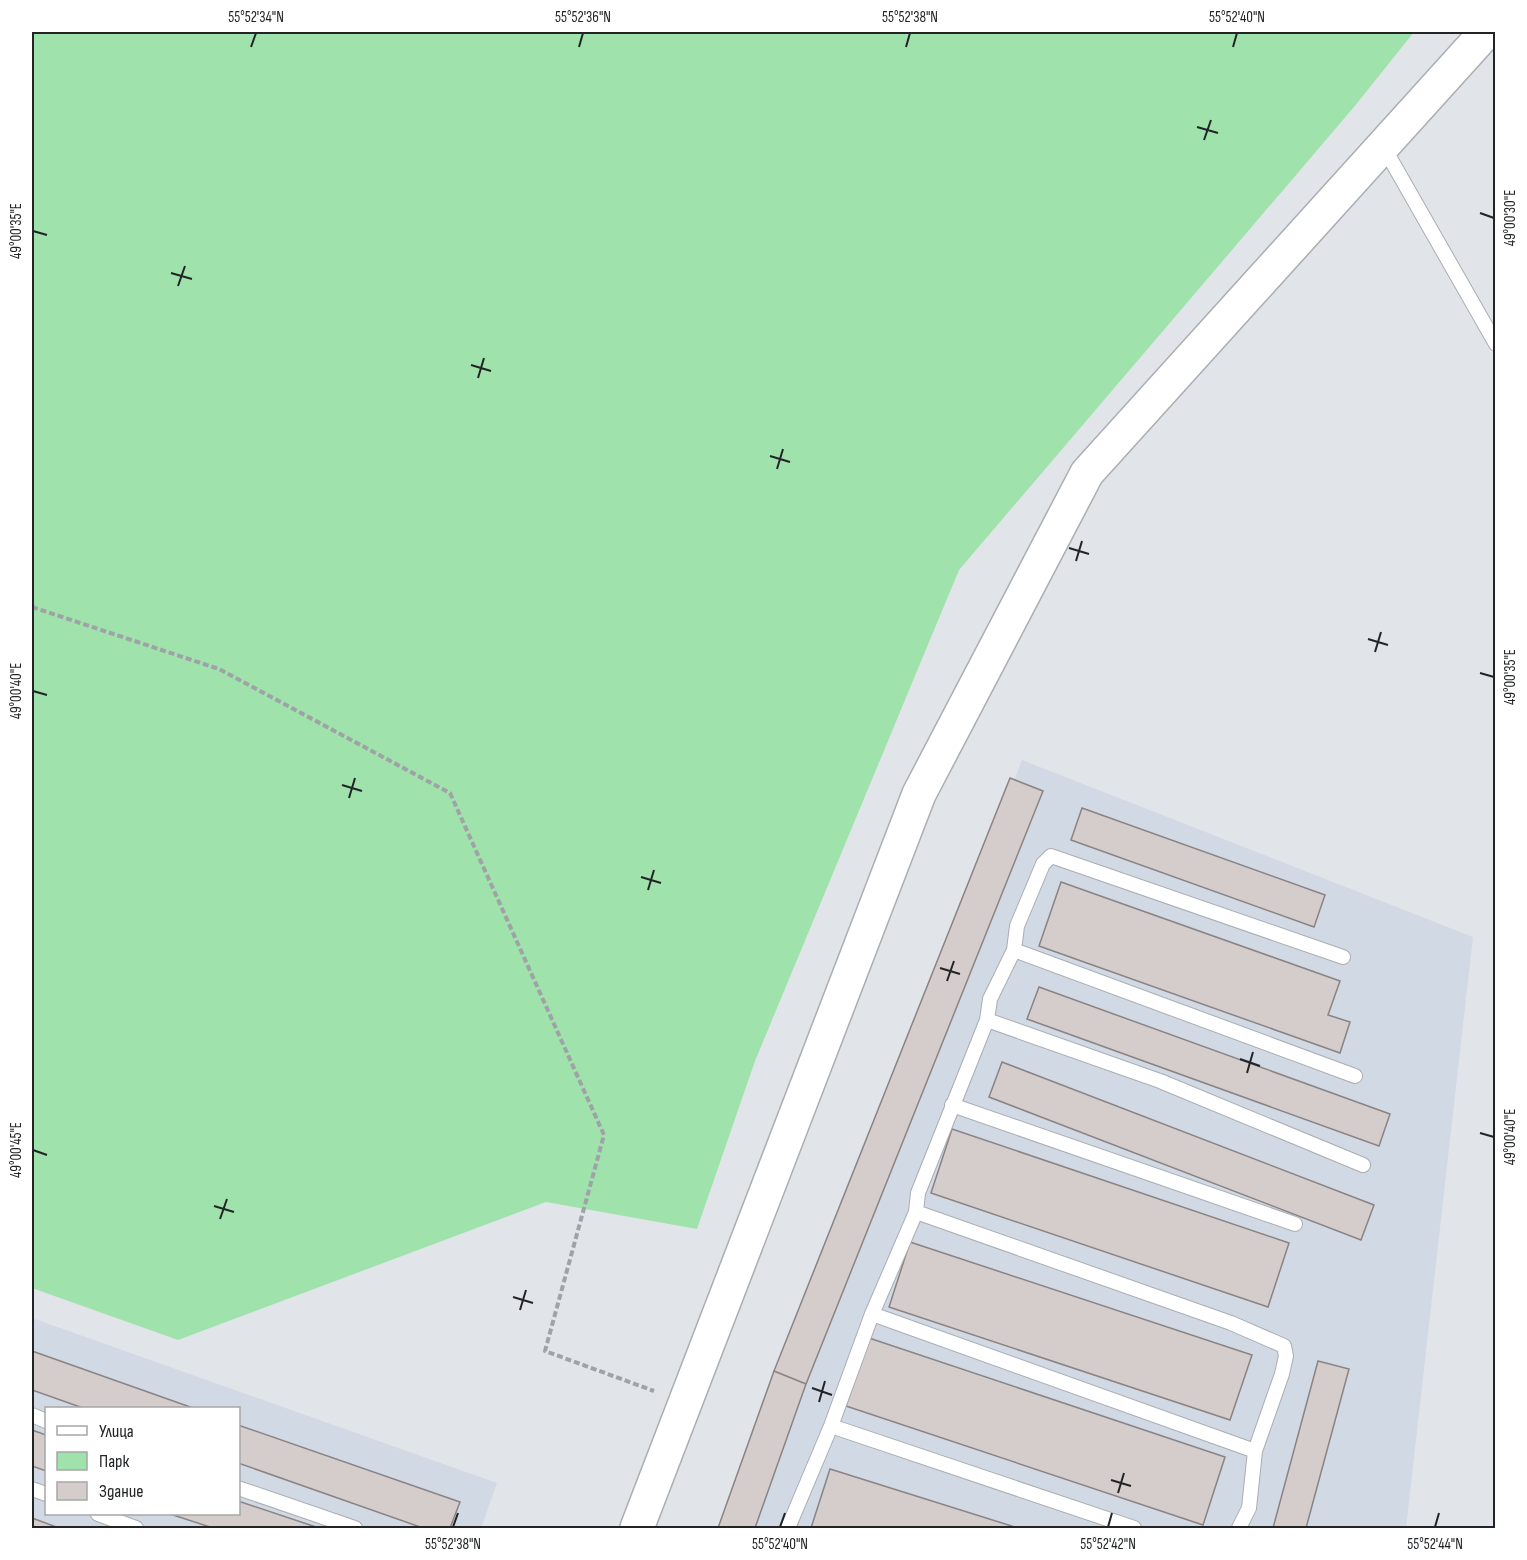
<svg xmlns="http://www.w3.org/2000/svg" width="1527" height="1560" font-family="'Sofia Sans Condensed',sans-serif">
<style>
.built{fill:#d1d9e5;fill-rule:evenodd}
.green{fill:#9fe2ab}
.building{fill:#d4cdcc;stroke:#8a8383;stroke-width:1.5}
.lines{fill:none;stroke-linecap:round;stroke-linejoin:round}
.service-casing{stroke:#aaadb2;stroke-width:16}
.tertiary-casing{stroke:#aaadb2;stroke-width:36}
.path{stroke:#9fa2a6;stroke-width:4;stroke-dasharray:6 3;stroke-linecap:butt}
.service{stroke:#fff;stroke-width:14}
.tertiary{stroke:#fff;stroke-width:33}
.ticks{fill:none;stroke:#222426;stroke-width:2}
.neatline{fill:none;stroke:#222426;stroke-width:2}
.ticks-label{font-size:15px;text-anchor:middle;fill:#222426}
</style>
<rect width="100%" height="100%" fill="#e1e5ea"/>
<path class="built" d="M1022,760L1473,937L1406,1528H720Z
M32,1318L497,1483L481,1528H32ZM46,1408H238V1514H46Z"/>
<path class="green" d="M32,32H1414L1354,107L959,570L755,1061L697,1229L546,1202L178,1340L32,1288Z"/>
<path class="building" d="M1010,778L1043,791L806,1384L774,1371Z
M1082,808L1325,895L1314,927L1071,840Z
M1061,882L1340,981L1328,1015L1350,1022L1340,1053L1039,946Z
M1039,987L1390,1114L1379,1146L1027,1019Z
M1002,1062L1374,1205L1361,1240L989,1097Z
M952,1129L1289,1243L1268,1307L931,1193Z
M910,1242L1252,1355L1230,1420L889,1307Z
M869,1338L1225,1457L1203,1525L846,1406Z
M32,1351L193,1408H83L32,1390Z
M1318,1361L1349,1369L1306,1528H1273Z
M774,1371L806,1384L755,1528H718Z
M238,1425L460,1502L450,1528H423L238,1463Z
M32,1430L46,1435V1471L32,1466Z
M830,1469L1018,1528H811Z
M238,1501L319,1528H213L170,1514H238Z
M32,1518L59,1528H32Z"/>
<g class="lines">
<g class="service-casing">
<path id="service" d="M1383,146L1496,344
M1014,950L1355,1076
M987,1020L1160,1081L1363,1165
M952,1105L1295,1224
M916,1212L1231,1323L1284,1346L1286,1356L1282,1374L1255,1451L1249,1508L1239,1528
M872,1314L1255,1451
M32,1415L46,1421
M831,1426L1134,1528
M238,1488L355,1528
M32,1489L46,1494
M98,1514L136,1528
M788,1528L831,1426L872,1314L916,1212L918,1193L987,1020L990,999L1014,950L1017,926L1043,864L1051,856L1343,957"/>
</g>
<g class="tertiary-casing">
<path id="tertiary" d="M637,1528L919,794L1087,473L1486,32"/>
</g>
<path class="path" d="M32,607L219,669L450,793L604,1135L545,1351L654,1391"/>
<use href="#service" class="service"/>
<use href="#tertiary" class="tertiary"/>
</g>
<path class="ticks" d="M251,47L256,33M579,47L583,33M906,47L910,33M1233,47L1237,33M1197,127L1218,133M1204,140L1211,120M1480,213L1494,218M33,231L47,235M171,273L192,279M178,286L185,266M471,365L491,371M478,378L484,358M770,456L790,462M777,469L783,449M1069,548L1089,554M1076,561L1082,541M1368,639L1388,645M1375,652L1381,632M1480,673L1494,677M33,691L47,695M342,785L362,791M349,798L355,778M641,877L661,883M648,890L654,870M940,968L960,974M947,981L954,961M1240,1059L1260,1066M1247,1073L1253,1052M1480,1133L1494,1137M33,1150L47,1155M214,1206L234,1212M220,1219L227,1199M513,1297L533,1303M520,1310L526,1290M812,1388L832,1395M819,1402L825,1381M1111,1480L1131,1486M1118,1493L1124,1473M453,1527L458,1513M780,1527L785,1513M1108,1527L1112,1513M1435,1527L1439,1513"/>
<rect width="1527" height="1560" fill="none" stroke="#ffffff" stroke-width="66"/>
<rect x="45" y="1407" width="195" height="108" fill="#ffffff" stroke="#a7a7a8" stroke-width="1.5"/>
<rect x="57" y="1426" width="30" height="9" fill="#ffffff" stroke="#a7a7a8" stroke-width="1.5"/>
<text x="99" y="1437" font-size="18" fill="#222426">Улица</text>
<rect x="57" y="1452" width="30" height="18" fill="#9fe2ab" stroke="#a7a7a8" stroke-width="1.5"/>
<text x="99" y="1467" font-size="18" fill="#222426">Парк</text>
<rect x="57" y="1482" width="30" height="18" fill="#d4cdcc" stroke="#a7a7a8" stroke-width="1.5"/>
<text x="99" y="1497" font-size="18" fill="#222426">Здание</text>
<rect x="33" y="33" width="1461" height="1494" class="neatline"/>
<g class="ticks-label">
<text x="256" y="22">55°52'34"N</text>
<text x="583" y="22">55°52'36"N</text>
<text x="910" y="22">55°52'38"N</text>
<text x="1237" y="22">55°52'40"N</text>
<text transform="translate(1510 218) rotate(-90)" y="5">49°00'30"E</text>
<text transform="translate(16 231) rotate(-90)" y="5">49°00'35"E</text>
<text transform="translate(1510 677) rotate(-90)" y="5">49°00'35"E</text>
<text transform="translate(16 691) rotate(-90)" y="5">49°00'40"E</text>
<text transform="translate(1510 1137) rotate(-90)" y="5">49°00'40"E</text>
<text transform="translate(16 1150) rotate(-90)" y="5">49°00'45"E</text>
<text x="453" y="1549">55°52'38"N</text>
<text x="780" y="1549">55°52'40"N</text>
<text x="1108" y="1549">55°52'42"N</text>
<text x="1435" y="1549">55°52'44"N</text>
</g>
</svg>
